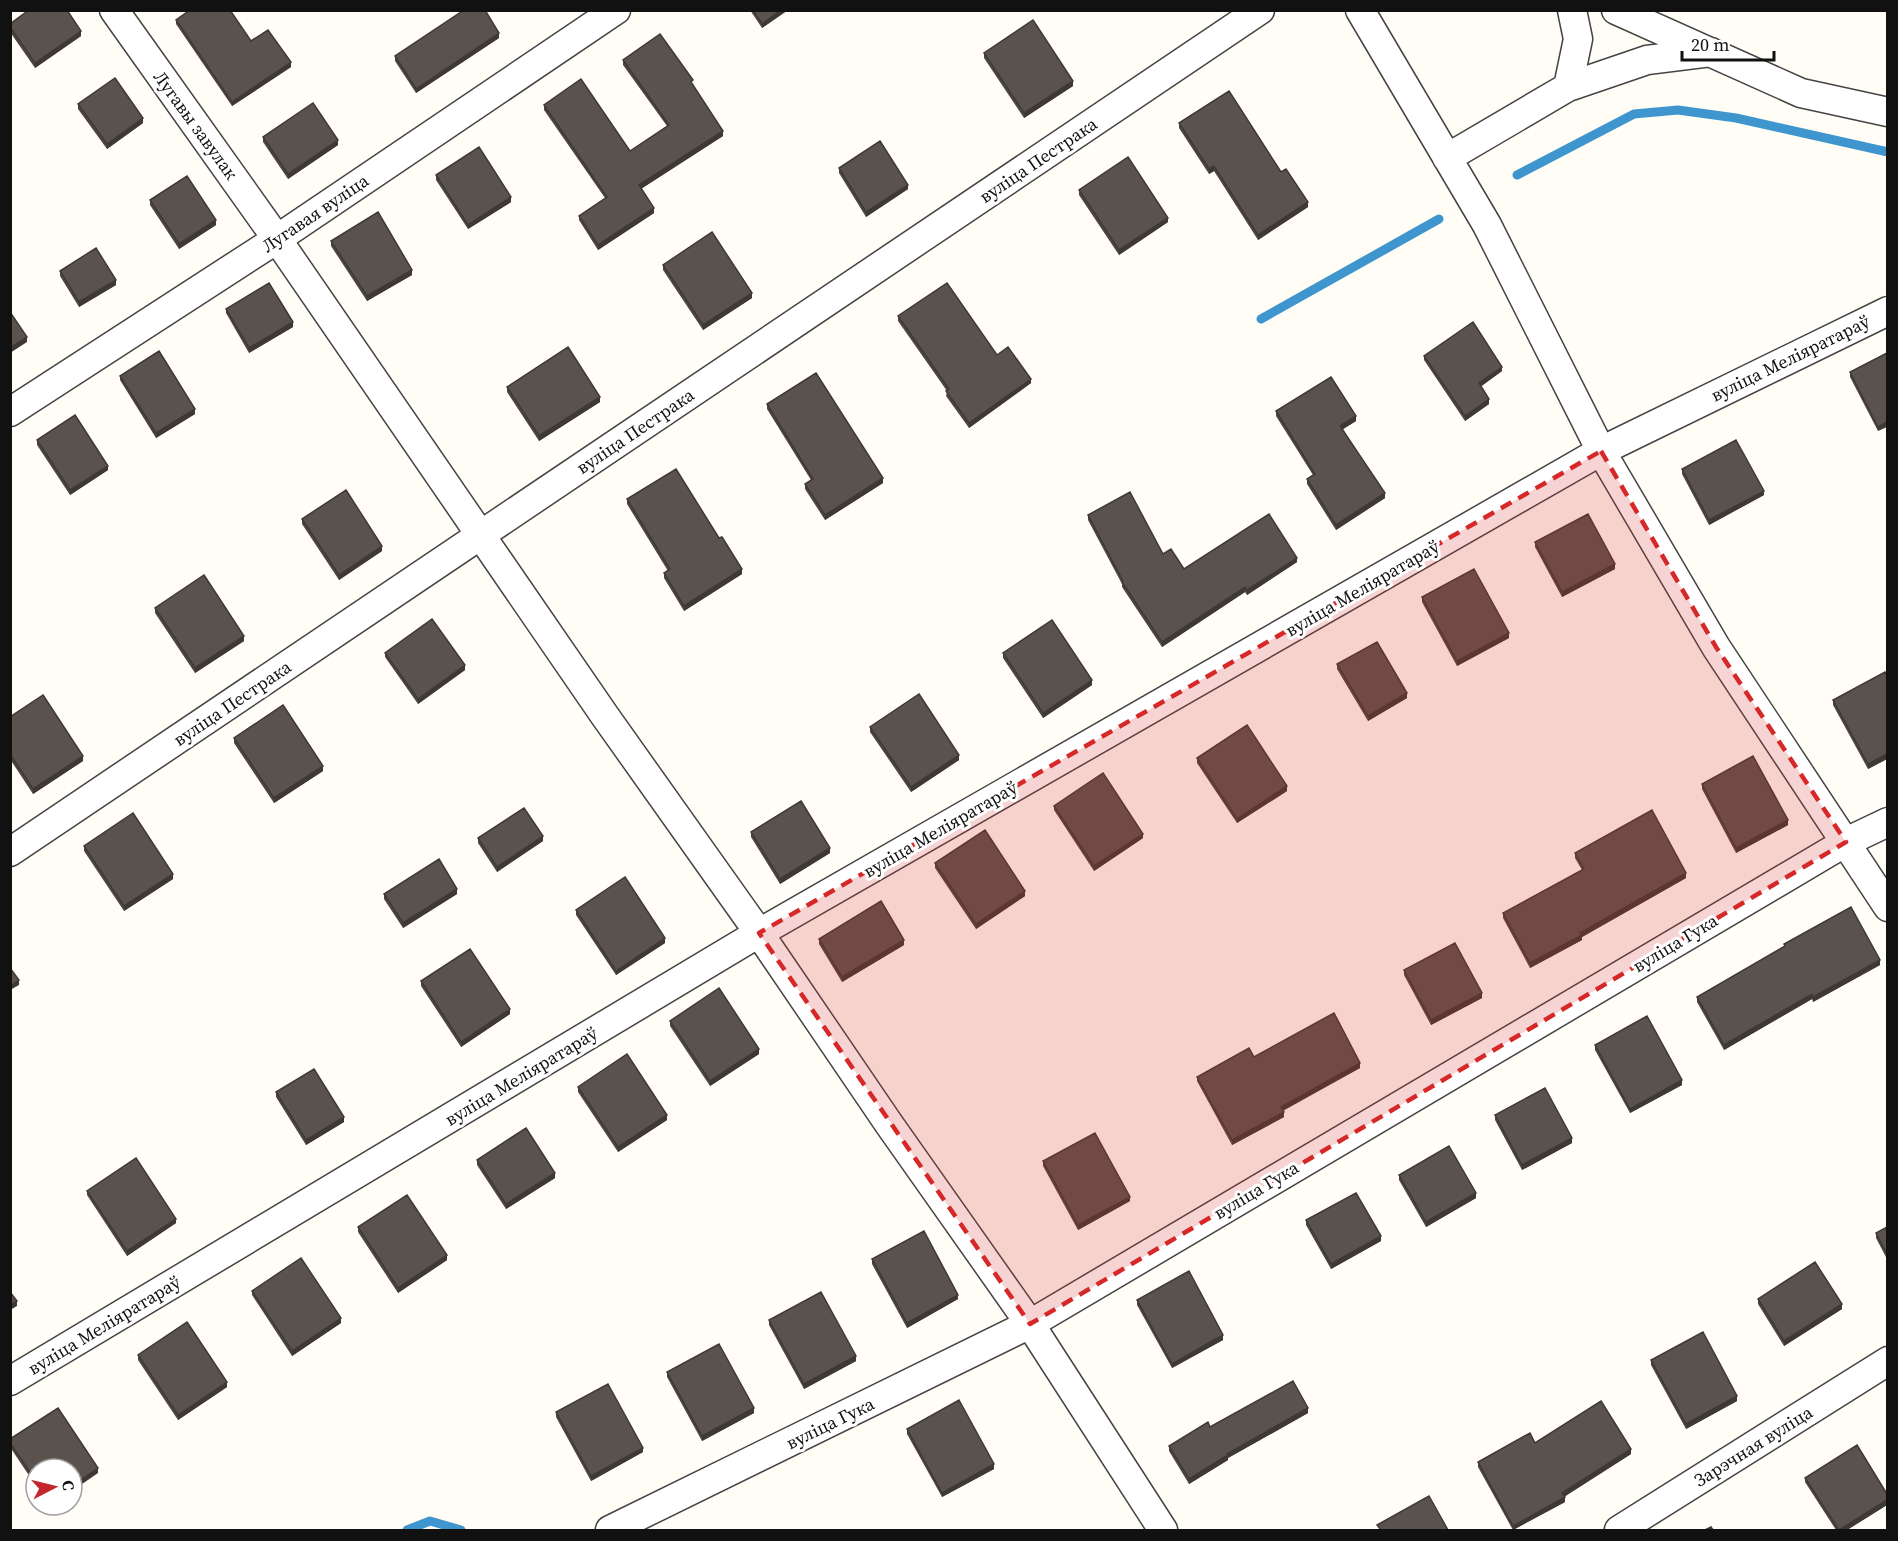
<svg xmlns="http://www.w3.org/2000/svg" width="1898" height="1541" font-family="'Source Serif 4',serif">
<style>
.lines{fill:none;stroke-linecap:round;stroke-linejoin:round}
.stream{stroke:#3f96cf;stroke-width:9}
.minor-casing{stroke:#444;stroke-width:31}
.minor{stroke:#fff;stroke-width:28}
.wall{fill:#4d4742}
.shaded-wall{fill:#3f3936}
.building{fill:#5a524d;stroke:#3f3936;stroke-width:1.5}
.marked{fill:#d62828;fill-opacity:0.2;stroke:#d62828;stroke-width:4.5;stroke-dasharray:12 8;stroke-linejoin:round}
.labels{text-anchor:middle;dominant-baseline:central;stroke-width:6;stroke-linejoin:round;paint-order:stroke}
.street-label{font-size:18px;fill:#111;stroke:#fff}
</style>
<rect width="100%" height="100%" fill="#fffdf5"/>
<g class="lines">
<path class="stream" d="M1517,175L1634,114L1678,110L1736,118L1888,152
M1261,319L1439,219
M407,1530L430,1521L461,1530"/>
<g class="minor-casing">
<path id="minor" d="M114,10L277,239L605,716L759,933L889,1124L1030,1324L1163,1530
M1360,10L1487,225L1601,451L1716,647L1888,907
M1616,10L1801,93L1888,112
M1568,87L1578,39L1572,10
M1447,158L1568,87L1647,60L1711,52
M10,412L277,239L616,10
M10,852L1260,10
M10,1381L759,933L1601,451L1888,311
M610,1530L1030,1324L1846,842L1888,822
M1619,1530L1888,1361"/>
</g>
<use href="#minor" class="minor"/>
</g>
<path class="wall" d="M750,10H788L762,28Z
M176,20L251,41L291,67L232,106L176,24Z
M10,24L81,36L35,68L10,32Z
M499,38L416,93L395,61V56Z
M984,53L1073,86L1024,118L984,58Z
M623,60L693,85L723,136L641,189L654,213L598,250L579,220V216L605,198L544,110V105L630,151L667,126L623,65Z
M78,104L143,123L107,149L78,109Z
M1179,123L1281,172L1308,207L1258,240L1214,171L1209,174L1179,128Z
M263,137L338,145L288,179L263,142Z
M839,168L908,189L866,217L839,173Z
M436,175L511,202L468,229L436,180Z
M1079,190L1168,222L1119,255L1079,195Z
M150,200L216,225L179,249L150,205Z
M331,241L412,275L367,301L331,246Z
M663,265L752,298L703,330L663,270Z
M60,271L116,285L79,307L60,276Z
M226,309L293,327L249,353L226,313Z
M898,316L997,355L1031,383L969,428L946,396L947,391L898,321Z
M1887,353L1878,431L1850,377V372Z
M1424,356L1502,371L1481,386L1489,404L1465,421L1424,360Z
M120,376L195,414L156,438L120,380Z
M507,387L600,402L539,441L507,392Z
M767,404L883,483L825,520L805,489V484L811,480L767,409Z
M1276,411L1356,421L1343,429L1385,498L1336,530L1307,484V479L1313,475L1276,416Z
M37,440L108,470L70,495L37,445Z
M1682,469L1764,495L1709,525L1682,474Z
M627,499L719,538L742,574L684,611L664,578V573L668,571L627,504Z
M1088,515L1163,554L1184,569L1297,562L1247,595L1245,592L1162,647L1122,587V584L1088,520Z
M302,519L382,551L339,580L302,524Z
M1535,542L1615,569L1562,597L1535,547Z
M1422,597L1509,638L1457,666L1422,602Z
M155,608L244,641L195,673L155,613Z
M385,653L465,670L418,704L385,657Z
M1003,653L1092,685L1043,718L1003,658Z
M1337,664L1407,698L1368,721L1337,669Z
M1887,676V759L1868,769L1833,705V700Z
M10,717L83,761L33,794L10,759Z
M870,727L959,760L911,792L870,732Z
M234,738L323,771L274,803L234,743Z
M1197,758L1287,791L1237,823L1197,763Z
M1702,784L1788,825L1736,853L1702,789Z
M1054,806L1143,838L1094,871L1054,810Z
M751,832L830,853L780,884L751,837Z
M478,838L543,841L497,872L478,843Z
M84,846L173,879L124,911L84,851Z
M1575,853L1686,878L1582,937V940L1530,968L1503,918V913L1582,870L1575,858Z
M935,863L1025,896L976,929L935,868Z
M384,894H457L403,928L384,899Z
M576,910L665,943L616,975L576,915Z
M819,939L904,945L842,982L819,944Z
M1784,944L1880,965L1813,1002L1812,999L1724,1050L1697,1002V997L1784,947Z
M1404,970L1482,998L1431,1025L1404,975Z
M421,981L510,1014L461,1047L421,986Z
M670,1021L759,1054L710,1086L670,1026Z
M1595,1045L1682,1085L1630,1113L1595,1050Z
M1254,1057L1360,1068L1283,1110L1284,1117L1232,1145L1197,1081V1077Z
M578,1087L667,1120L618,1152L578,1092Z
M276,1092L344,1122L306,1145L276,1097Z
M1495,1115L1572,1143L1522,1170L1495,1120Z
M477,1160L555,1178L506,1209L477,1165Z
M1043,1161L1130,1201L1078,1230L1043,1166Z
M1399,1175L1476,1198L1426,1227L1399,1180Z
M87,1191L176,1223L127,1256L87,1195Z
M1306,1220L1381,1241L1331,1269L1306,1225Z
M358,1227L447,1260L398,1293L358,1232Z
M1887,1227V1259L1876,1238V1233Z
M872,1259L958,1299L907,1328L872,1264Z
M252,1291L341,1323L292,1356L252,1295Z
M1758,1299L1842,1309L1784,1346L1758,1304Z
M1137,1300L1223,1340L1172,1368L1137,1305Z
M769,1320L856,1361L804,1389L769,1325Z
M138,1355L227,1387L178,1420L138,1360Z
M1651,1360L1737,1401L1686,1429L1651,1365Z
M667,1372L754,1413L702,1441L667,1377Z
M556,1412L643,1452L591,1481L556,1417Z
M1308,1413L1228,1458V1460L1189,1484L1169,1451V1446L1210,1427Z
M907,1429L994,1469L942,1497L907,1434Z
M10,1439L98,1473L36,1469V1486L10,1447Z
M1535,1443L1631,1454L1564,1497L1565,1502L1513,1530L1478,1467V1462Z
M1805,1478L1887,1494V1505L1847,1530H1836L1805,1482Z"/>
<path class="shaded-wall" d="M781,10H788L762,28V24Z
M81,31V36L35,68V63Z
M499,33V38L416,93V89Z
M291,62V67L232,106V102Z
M1073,81V86L1024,118V113Z
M143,118V123L107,149V144Z
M723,131V136L639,190V185Z
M338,140V145L288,179V174Z
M1214,166V171L1209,174V169Z
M908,185V189L866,217V212Z
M511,197V202L468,229V225Z
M1308,202V207L1258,240V235Z
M654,208V213L598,250V245Z
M1168,218V222L1119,255V250Z
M216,220V225L179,249V244Z
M412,270V275L367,301V296Z
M116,280V285L79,307V302Z
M752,293V298L703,330V325Z
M293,322V327L249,353V348Z
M27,337V342L10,353V348Z
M1502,367V371L1479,388V383Z
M1031,379V383L969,428V423Z
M600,397V402L539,441V436Z
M1489,399V404L1465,421V416Z
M195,409V414L156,438V433Z
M1356,416V421L1340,431V426Z
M1887,422V427L1878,431V427Z
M108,466V470L70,495V490Z
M883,478V483L825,520V515Z
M1764,491V495L1709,525V520Z
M1385,493V498L1336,530V525Z
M382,546V551L339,580V575Z
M1297,558V562L1247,595V590Z
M1615,564V569L1562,597V592Z
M742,569V574L684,611V606Z
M1245,587V592L1162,647V642Z
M1509,633V638L1457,666V661Z
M244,636V641L195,673V668Z
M465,665V670L418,704V699Z
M1092,680V685L1043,718V713Z
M1407,693V698L1368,721V716Z
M1887,754V759L1868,769V764Z
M959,755V760L911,792V787Z
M83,756V761L33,794V789Z
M323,766V771L274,803V798Z
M1287,786V791L1237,823V819Z
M1788,820V825L1736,853V848Z
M1143,834V838L1094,871V866Z
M543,836V841L497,872V867Z
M830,848V853L780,884V879Z
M1686,873V878L1582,937V940L1530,968V963L1580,933Z
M173,874V879L124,911V906Z
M457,889V894L403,928V923Z
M1025,891V896L976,929V924Z
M665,938V943L616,975V971Z
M904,940V945L842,982V977Z
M1880,960V965L1813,1002V997Z
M19,980V985L10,990V986Z
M1482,993V998L1431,1025V1020Z
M1812,994V999L1724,1050V1045Z
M510,1009V1014L461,1047V1042Z
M759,1049V1054L710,1086V1081Z
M1360,1063V1068L1281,1112V1107Z
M1682,1080V1085L1630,1113V1109Z
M1284,1112V1117L1232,1145V1140Z
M667,1115V1120L618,1152V1147Z
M344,1117V1122L306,1145V1140Z
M1572,1138V1143L1522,1170V1165Z
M555,1173V1178L506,1209V1204Z
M1476,1193V1198L1426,1227V1222Z
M1130,1197V1201L1078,1230V1225Z
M176,1219V1223L127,1256V1251Z
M1381,1236V1241L1331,1269V1264Z
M447,1255V1260L398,1293V1288Z
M958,1295V1299L907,1328V1323Z
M17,1301V1306L10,1310V1305Z
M1842,1304V1309L1784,1346V1341Z
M341,1318V1323L292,1356V1351Z
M1223,1335V1340L1172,1368V1364Z
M856,1356V1361L804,1389V1384Z
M227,1382V1387L178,1420V1415Z
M1737,1396V1401L1686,1429V1424Z
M754,1408V1413L702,1441V1436Z
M1308,1408V1413L1228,1458V1460L1189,1484V1479L1227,1454Z
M643,1448V1452L591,1481V1476Z
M1631,1449V1454L1562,1498V1493Z
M994,1464V1469L942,1497V1493Z
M98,1468V1473L72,1491V1486Z
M1565,1497V1502L1513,1530V1526Z
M1887,1500V1505L1847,1530H1839Z"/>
<path class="building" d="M29,10H67L81,31L35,63L10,27V24Z
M190,10H230L251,41L268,30L291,62L232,102L176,20Z
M464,10H485L499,33L416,89L395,56Z
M753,10H781L762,24Z
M1033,20L1073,81L1024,113L984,53Z
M660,34L693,80L691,82L723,131L639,185L654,208L598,245L579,216L607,197L544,105L581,79L630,151L669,125L623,60Z
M115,78L143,118L107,144L78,104Z
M1229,91L1281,172L1286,169L1308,202L1258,235L1214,166L1209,169L1179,123Z
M313,103L338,140L288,174L263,137Z
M880,141L908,185L866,212L839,168Z
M479,147L511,197L468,225L436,175Z
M1128,157L1168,218L1119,250L1079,190Z
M187,176L216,220L179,244L150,200Z
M378,212L412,270L367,296L331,241Z
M712,232L752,293L703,325L663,265Z
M96,248L116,280L79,302L60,271Z
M269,283L293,322L249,348L226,309Z
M947,283L997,355L1008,347L1031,379L969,423L946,391L949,389L898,316Z
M10,312L27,337L10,348Z
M1473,322L1502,367L1479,383L1489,399L1465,416L1424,356Z
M568,347L600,397L539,436L507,387Z
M159,351L195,409L156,433L120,376Z
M1887,353V422L1878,427L1850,372Z
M816,373L883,478L825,515L805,484L813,479L767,404Z
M1331,377L1356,416L1340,426L1385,493L1336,525L1307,479L1315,474L1276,411Z
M75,415L108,466L70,490L37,440Z
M1736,440L1764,491L1709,520L1682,469Z
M676,469L719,538L722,537L742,569L684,606L664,573L670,569L627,499Z
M346,490L382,546L339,575L302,519Z
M1130,492L1163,554L1171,549L1184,569L1269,514L1297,558L1247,590L1245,587L1162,642L1122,582L1123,581L1088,515Z
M1588,514L1615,564L1562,592L1535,542Z
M1474,569L1509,633L1457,661L1422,597Z
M204,575L244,636L195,668L155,608Z
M432,619L465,665L418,699L385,653Z
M1052,620L1092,680L1043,713L1003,653Z
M1377,642L1407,693L1368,716L1337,664Z
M1885,672L1887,676V754L1868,764L1833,700Z
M919,694L959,755L911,787L870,727Z
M43,695L83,756L33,789L10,754V717Z
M283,705L323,766L274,798L234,738Z
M1247,725L1287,786L1237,819L1197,758Z
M1753,756L1788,820L1736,848L1702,784Z
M1103,773L1143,834L1094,866L1054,806Z
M801,801L830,848L780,879L751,832Z
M524,808L543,836L497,867L478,838Z
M1652,810L1686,873L1580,933L1582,935L1530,963L1503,913L1584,869L1575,853Z
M133,813L173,874L124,906L84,846Z
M985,830L1025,891L976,924L935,863Z
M439,859L457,889L403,923L384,894Z
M625,877L665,938L616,971L576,910Z
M881,901L904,940L842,977L819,939Z
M1851,907L1880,960L1813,997L1812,994L1724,1045L1697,997L1785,946L1784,944Z
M1455,943L1482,993L1431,1020L1404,970Z
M470,949L510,1009L461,1042L421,981Z
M10,968L19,980L10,986Z
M719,988L759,1049L710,1081L670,1021Z
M1334,1013L1360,1063L1281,1107L1284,1112L1232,1140L1197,1077L1249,1048L1254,1057Z
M1647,1016L1682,1080L1630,1109L1595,1045Z
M627,1054L667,1115L618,1147L578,1087Z
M314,1069L344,1117L306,1140L276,1092Z
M1545,1088L1572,1138L1522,1165L1495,1115Z
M526,1128L555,1173L506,1204L477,1160Z
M1095,1133L1130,1197L1078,1225L1043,1161Z
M1449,1146L1476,1193L1426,1222L1399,1175Z
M136,1158L176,1219L127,1251L87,1191Z
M1356,1193L1381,1236L1331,1264L1306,1220Z
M407,1195L447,1255L398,1288L358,1227Z
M1887,1227V1254L1876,1233Z
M924,1231L958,1295L907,1323L872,1259Z
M301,1258L341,1318L292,1351L252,1291Z
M1815,1262L1842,1304L1784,1341L1758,1299Z
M1189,1271L1223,1335L1172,1364L1137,1300Z
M10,1292L17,1301L10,1305Z
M821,1292L856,1356L804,1384L769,1320Z
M187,1322L227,1382L178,1415L138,1355Z
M1703,1332L1737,1396L1686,1424L1651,1360Z
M719,1344L754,1408L702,1436L667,1372Z
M1293,1381L1308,1408L1227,1454L1228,1455L1189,1479L1169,1446L1208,1422L1210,1427Z
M608,1384L643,1448L591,1476L556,1412Z
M959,1400L994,1464L942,1493L907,1429Z
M1601,1401L1631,1449L1562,1493L1565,1497L1513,1526L1478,1462L1530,1433L1535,1443Z
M58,1408L98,1468L72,1486V1469H36V1481L10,1443V1439Z
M1857,1445L1887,1494V1500L1839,1530L1805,1478Z
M1429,1496L1448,1530H1381L1377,1525Z
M1711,1527L1713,1530H1705Z"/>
<path class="marked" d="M1601,451L1716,647L1846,842L1030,1324L759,933Z"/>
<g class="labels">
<g class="street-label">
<text transform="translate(196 125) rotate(54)">Лугавы завулак</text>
<text transform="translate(1038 160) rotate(-34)">вуліца Пестрака</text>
<text transform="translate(315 213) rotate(-34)">Лугавая вуліца</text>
<text transform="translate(1790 358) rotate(-26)">вуліца Меліяратараў</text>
<text transform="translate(635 431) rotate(-34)">вуліца Пестрака</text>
<text transform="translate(1362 588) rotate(-30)">вуліца Меліяратараў</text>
<text transform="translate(232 703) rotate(-34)">вуліца Пестрака</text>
<text transform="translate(940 829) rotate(-30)">вуліца Меліяратараў</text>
<text transform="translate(1675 943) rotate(-31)">вуліца Гука</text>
<text transform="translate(521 1076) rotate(-31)">вуліца Меліяратараў</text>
<text transform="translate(1256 1190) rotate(-31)">вуліца Гука</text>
<text transform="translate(104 1325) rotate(-31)">вуліца Меліяратараў</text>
<text transform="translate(830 1423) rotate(-26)">вуліца Гука</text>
<text transform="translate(1753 1446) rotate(-32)">Зарэчная вуліца</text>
</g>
</g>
<rect width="1898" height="1541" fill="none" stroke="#111111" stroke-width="24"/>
<g transform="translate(54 1487) rotate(83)"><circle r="28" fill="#ffffff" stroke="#a0a0a0" stroke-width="1.5"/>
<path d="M0-4.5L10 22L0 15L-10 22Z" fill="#c4262e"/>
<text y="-9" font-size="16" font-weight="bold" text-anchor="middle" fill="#111111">С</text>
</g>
<path d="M1682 51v9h92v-9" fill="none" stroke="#111111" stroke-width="3"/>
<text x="1691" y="51" font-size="18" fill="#111111" stroke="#ffffff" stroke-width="4.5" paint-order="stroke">20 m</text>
</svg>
